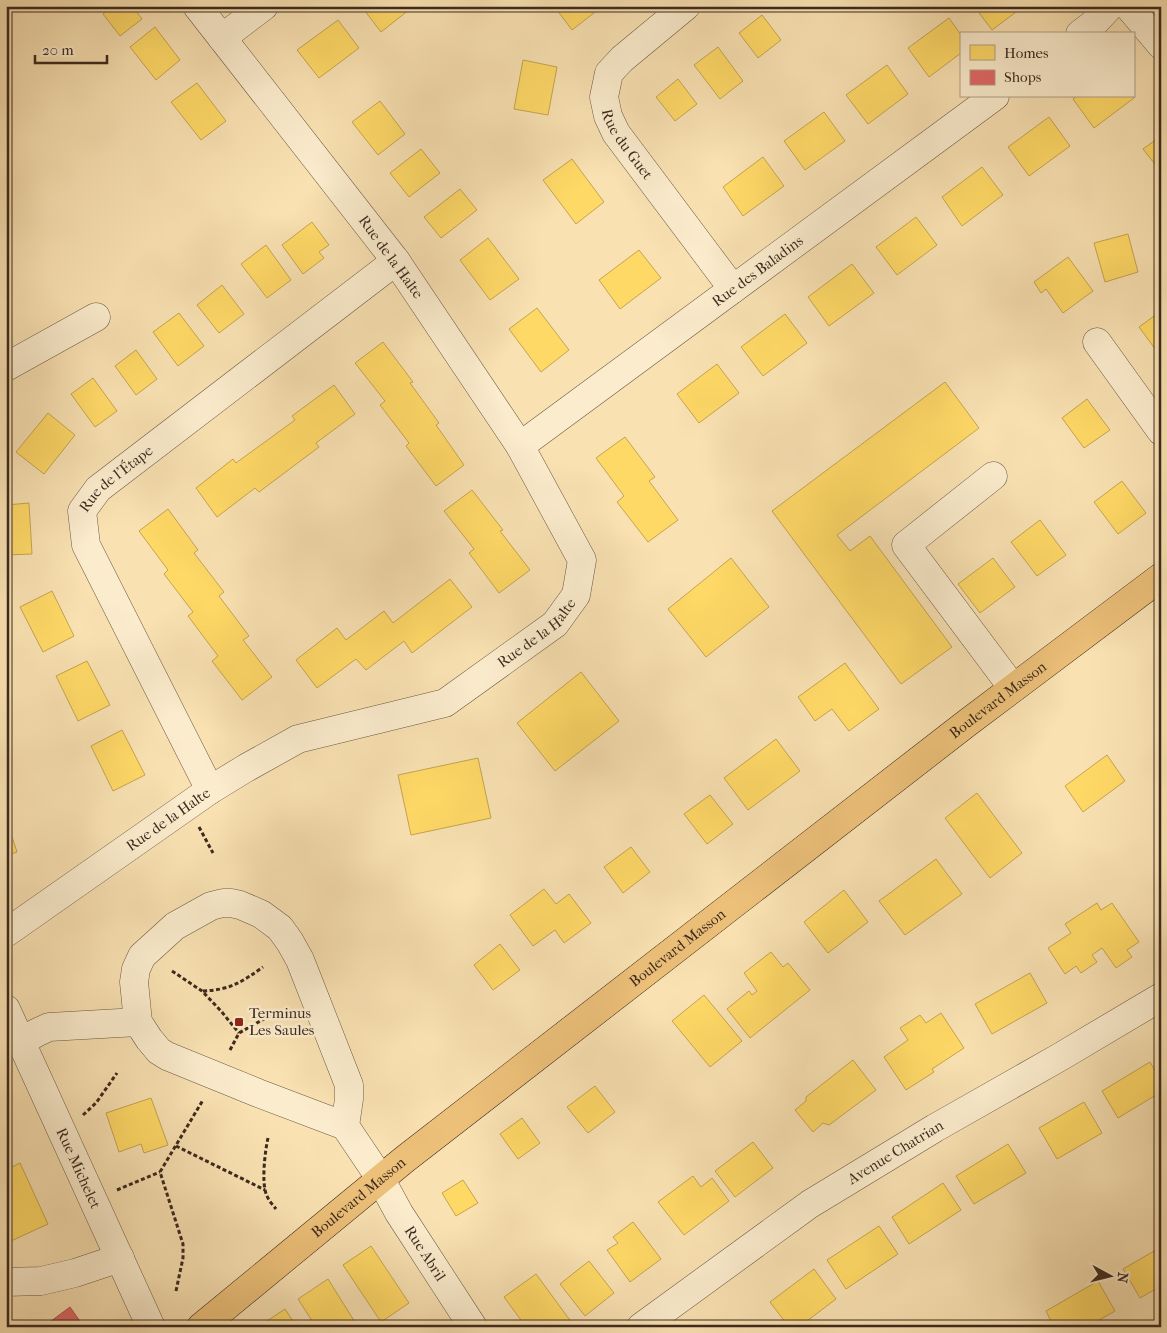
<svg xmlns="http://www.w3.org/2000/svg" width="1167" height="1333" font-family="'IM FELL French Canon',serif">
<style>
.homes{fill:#ffd966;stroke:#c4a451}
.shops{fill:#e06666;stroke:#af5451}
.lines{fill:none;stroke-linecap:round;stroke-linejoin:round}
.minor-casing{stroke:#6b5844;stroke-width:29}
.major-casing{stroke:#3c2a1f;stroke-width:29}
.path{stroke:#3c2a1f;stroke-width:3;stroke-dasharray:4 2.5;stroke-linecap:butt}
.minor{stroke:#fbeccd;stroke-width:28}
.major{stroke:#ecc079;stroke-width:28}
.poi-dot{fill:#8f2418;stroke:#fbeccd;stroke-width:2}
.labels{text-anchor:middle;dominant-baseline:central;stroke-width:5;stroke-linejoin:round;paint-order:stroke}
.street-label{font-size:15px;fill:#3c2a1f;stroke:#fbeccd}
.poi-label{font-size:15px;fill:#3c2a1f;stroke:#fbeccd;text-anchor:start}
</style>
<rect width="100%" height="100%" fill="#f9e1b2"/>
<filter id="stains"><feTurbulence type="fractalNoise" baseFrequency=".004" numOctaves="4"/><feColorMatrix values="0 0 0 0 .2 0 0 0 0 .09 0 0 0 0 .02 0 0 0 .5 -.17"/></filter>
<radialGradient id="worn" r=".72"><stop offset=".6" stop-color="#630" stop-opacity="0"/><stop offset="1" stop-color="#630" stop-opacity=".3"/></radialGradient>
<path class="homes" d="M112,6H132L142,19L120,36L103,14Z
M361,6H414L381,32Z
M554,6H603L572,30Z
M974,6H1024L992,30Z
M762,15L781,40L758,58L739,33Z
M949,18L961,35V53L929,77L908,48Z
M338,20L359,48L319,78L297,50Z
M155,27L180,60L156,80L130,47Z
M718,47L743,81L720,99L694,65Z
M523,60L557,67L548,115L514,109Z
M887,65L908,94L868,124L846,95Z
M678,79L697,104L675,121L656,97Z
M197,83L226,121L201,140L171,102Z
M1077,96H1133L1134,98L1094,128L1073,99Z
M380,101L405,134L378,155L352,122Z
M824,112L845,141L805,170L784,141Z
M1049,117L1070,146L1029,176L1008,147Z
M1161,136V172L1143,149Z
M421,149L440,173L409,197L390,173Z
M763,157L784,186L743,216L723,187Z
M572,159L604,202L576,224L543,180Z
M982,167L1003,195L962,226L942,197Z
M460,189L477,210L441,238L424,217Z
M916,217L937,245L897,275L876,247Z
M312,222L329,245L319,252L324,258L303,274L282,245Z
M1128,234L1138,272L1105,282L1094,243Z
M488,238L519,279L490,300L460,260Z
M266,245L291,280L267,298L241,264Z
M639,250L661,278L620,309L599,280Z
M1068,257L1093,291L1063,313L1046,289L1041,293L1034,282Z
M852,264L874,293L829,326L808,297Z
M222,285L244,314L219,333L197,305Z
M537,308L569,350L541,372L509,329Z
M1161,311V357L1139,327Z
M179,313L204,346L178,366L153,332Z
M785,314L807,343L763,376L741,347Z
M383,342L413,382L410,383L439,423L436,425L464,465L436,486L406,446L409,443L380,405L385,401L355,363Z
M136,350L157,379L136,395L115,366Z
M717,364L739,393L699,423L677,394Z
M93,378L117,411L95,427L71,394Z
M945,382L979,428L837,535L850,551L870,536L952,647L901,684L772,511Z
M334,385L355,414L316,443L319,447L259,492L255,488L217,517L196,488L233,459L236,463L295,420L292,416Z
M1087,399L1110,430L1084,448L1062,418Z
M48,413L75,435L44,474L16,452Z
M625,437L655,477L649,481L678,520L648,542L617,502L624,496L596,458Z
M1122,481L1146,513L1118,534L1094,502Z
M472,490L503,530L500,531L530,570L499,593L469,553L474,549L444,511Z
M29,503L32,554L6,555V505Z
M168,509L198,550L194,553L224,592L219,596L249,636L243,640L272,677L242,700L212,661L218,656L188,616L193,612L164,574L168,570L139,531Z
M1040,520L1066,555L1037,576L1011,542Z
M731,558L769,607L706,657L668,609Z
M993,558L1015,587L980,613L958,584Z
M450,579L472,607L412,653L404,641L366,670L356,659L317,688L296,660L337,628L346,640L384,611L393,623Z
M52,591L74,636L43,652L20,607Z
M87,661L110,705L78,721L56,676Z
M845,663L879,709L849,731L832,709L815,721L798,697Z
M581,672L619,721L555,771L517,723Z
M122,730L145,775L113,791L91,746Z
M776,739L800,771L748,810L724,778Z
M1107,755L1125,781L1083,812L1065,786Z
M478,758L491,818L411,835L398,775Z
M977,793L1022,853L990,878L945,818Z
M710,795L733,824L707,844L684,814Z
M6,818L17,852L6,856Z
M631,847L650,872L623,893L604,867Z
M936,859L962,894L905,935L879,901Z
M544,889L556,904L569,894L591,923L564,943L555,930L533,946L510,915Z
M844,890L868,922L828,953L804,922Z
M1097,903L1101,910L1112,903L1139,942L1127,950L1132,957L1116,968L1102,948L1092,955L1097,962L1081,973L1076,966L1065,974L1048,948L1071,933L1065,924Z
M500,944L520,970L493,990L474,965Z
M771,952L783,967L788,963L810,990L750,1038L727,1009L749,991L752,995L757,991L744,973Z
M1030,973L1047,1003L992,1034L975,1004Z
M704,995L742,1041L710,1067L672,1021Z
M941,1013L964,1048L932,1069L934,1072L906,1090L884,1057L908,1040L900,1028L920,1015L926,1023Z
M1161,1056V1067L1156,1059Z
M853,1060L876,1090L829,1125L823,1123L813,1132L795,1110L806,1101V1097Z
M1150,1062L1161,1081V1092L1118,1118L1102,1091Z
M595,1086L615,1112L588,1133L567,1107Z
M151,1098L168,1145L144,1153L141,1144L119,1152L106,1113Z
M1084,1102L1102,1133L1057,1159L1039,1128Z
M522,1118L540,1143L518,1159L500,1134Z
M753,1142L773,1168L735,1197L715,1171Z
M1008,1144L1026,1173L974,1204L956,1176Z
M20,1163L48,1224L11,1241L6,1231V1170Z
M693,1176L701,1187L712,1178L729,1201L684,1235L658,1202Z
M463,1180L478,1203L456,1216L442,1193Z
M943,1183L961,1210L909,1244L892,1217Z
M633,1222L661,1259L630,1282L607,1250L618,1243L613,1237Z
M879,1226L898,1254L846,1289L827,1260Z
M371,1246L409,1303L381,1322L343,1265Z
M1161,1247V1286L1140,1298L1123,1269Z
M589,1261L614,1293L585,1316L560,1284Z
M814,1269L836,1299L799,1327H789L770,1302Z
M536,1274L572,1323L567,1327H526L504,1297Z
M328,1279L358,1327H316L298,1299Z
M1098,1281L1115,1311L1087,1327H1054L1046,1311Z
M285,1309L297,1327H258Z"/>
<path class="shops" d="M70,1307L84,1327H43Z"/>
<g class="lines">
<g class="minor-casing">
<g id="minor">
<path id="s1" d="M686,6L622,59L609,73L604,97L608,116L616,133L733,289"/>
<path d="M1128,6L1161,45"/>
<path d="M1080,34L1092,25L1110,6"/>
<path d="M222,38L264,6"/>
<path d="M1097,342L1161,431"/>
<path d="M6,367L96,317"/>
<path id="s2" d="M520,446L995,96"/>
<path d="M993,476L906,545L1013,688"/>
<path id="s3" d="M210,790L86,545L82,511L98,489L396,261"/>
<path id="s4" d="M6,933L210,790L246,768L298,739L445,703L555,624L576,595L582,560L520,446L396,261L197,6"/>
<path id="s5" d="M6,1009L151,1327"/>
<path d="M22,1042L36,1033L49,1027L138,1022"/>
<path id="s6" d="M345,1126L349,1099V1085L300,960L290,942L280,928L261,914L240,905L231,903H223L211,906L175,926L142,956L136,969L134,982L138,1022L149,1039L159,1051L167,1056L258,1093L345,1126L380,1178L399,1213L473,1327"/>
<path d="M6,1282L41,1281L75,1273L120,1258"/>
<path id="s7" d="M641,1327L810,1204L935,1128L1060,1057L1161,997"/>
</g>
</g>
<g class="major-casing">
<g id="major">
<path id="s8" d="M201,1327L405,1159L967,723L1161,577"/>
</g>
</g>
<path class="path" d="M199,827L213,853
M172,971L202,991L221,1011L239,1033
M203,991C230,990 242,982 263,967
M230,1050L239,1033L278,1011
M83,1115L96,1103L117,1073
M268,1138C265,1151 261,1184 267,1196C269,1201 273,1205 276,1209
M176,1146L265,1190
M117,1190L160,1172
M176,1291L183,1258V1244L160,1172L203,1100"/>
<use href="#minor" class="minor"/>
<use href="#major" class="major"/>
</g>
<rect class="poi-dot" x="234" y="1017" width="10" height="10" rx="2.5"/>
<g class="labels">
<g class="street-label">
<text stroke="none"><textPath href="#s1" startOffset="180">Rue du Guet</textPath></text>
<text transform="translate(391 257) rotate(54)">Rue de la Halte</text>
<text stroke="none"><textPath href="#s2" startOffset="295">Rue des Baladins</textPath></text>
<text stroke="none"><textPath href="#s3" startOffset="356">Rue de l'Étape</textPath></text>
<text stroke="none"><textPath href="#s4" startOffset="618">Rue de la Halte</textPath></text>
<text stroke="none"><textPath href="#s8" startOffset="1014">Boulevard Masson</textPath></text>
<text stroke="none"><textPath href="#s4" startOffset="198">Rue de la Halte</textPath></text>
<text stroke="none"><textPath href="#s8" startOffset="609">Boulevard Masson</textPath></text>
<text stroke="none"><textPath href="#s7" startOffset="309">Avenue Chatrian</textPath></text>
<text stroke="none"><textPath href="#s5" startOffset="175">Rue Michelet</textPath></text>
<text stroke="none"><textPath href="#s8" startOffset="204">Boulevard Masson</textPath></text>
<text stroke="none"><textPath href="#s6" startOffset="830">Rue Abril</textPath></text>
</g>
<g class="poi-label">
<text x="249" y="1013">Terminus<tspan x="249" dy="17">Les Saules</tspan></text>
</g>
</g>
<rect width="1167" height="1333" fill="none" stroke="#f9e1b2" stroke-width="25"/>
<rect x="8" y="8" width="1152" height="1318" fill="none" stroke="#3c2a1f" stroke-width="2.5"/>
<rect x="12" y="12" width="1142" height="1308" fill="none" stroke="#3c2a1f"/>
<rect x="960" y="32" width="175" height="65" fill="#fbeccd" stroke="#af9e87"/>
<rect x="970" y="45" width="25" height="15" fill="#ffd966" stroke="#af9e87"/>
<text x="1004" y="58" font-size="15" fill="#3c2a1f">Homes</text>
<rect x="970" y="70" width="25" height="15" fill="#e06666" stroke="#af9e87"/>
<text x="1004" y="82" font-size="15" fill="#3c2a1f">Shops</text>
<g transform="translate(1110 1276) rotate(97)" stroke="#fbeccd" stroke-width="4" paint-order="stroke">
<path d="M0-4L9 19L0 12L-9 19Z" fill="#3c2a1f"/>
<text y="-8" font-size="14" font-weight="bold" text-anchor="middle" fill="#3c2a1f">N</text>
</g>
<path d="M35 55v8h72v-8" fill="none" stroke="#3c2a1f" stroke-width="2.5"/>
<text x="42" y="55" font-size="15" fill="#3c2a1f" stroke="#fbeccd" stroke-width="4" paint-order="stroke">20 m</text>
<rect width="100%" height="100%" filter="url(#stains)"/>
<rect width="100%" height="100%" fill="url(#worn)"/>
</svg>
